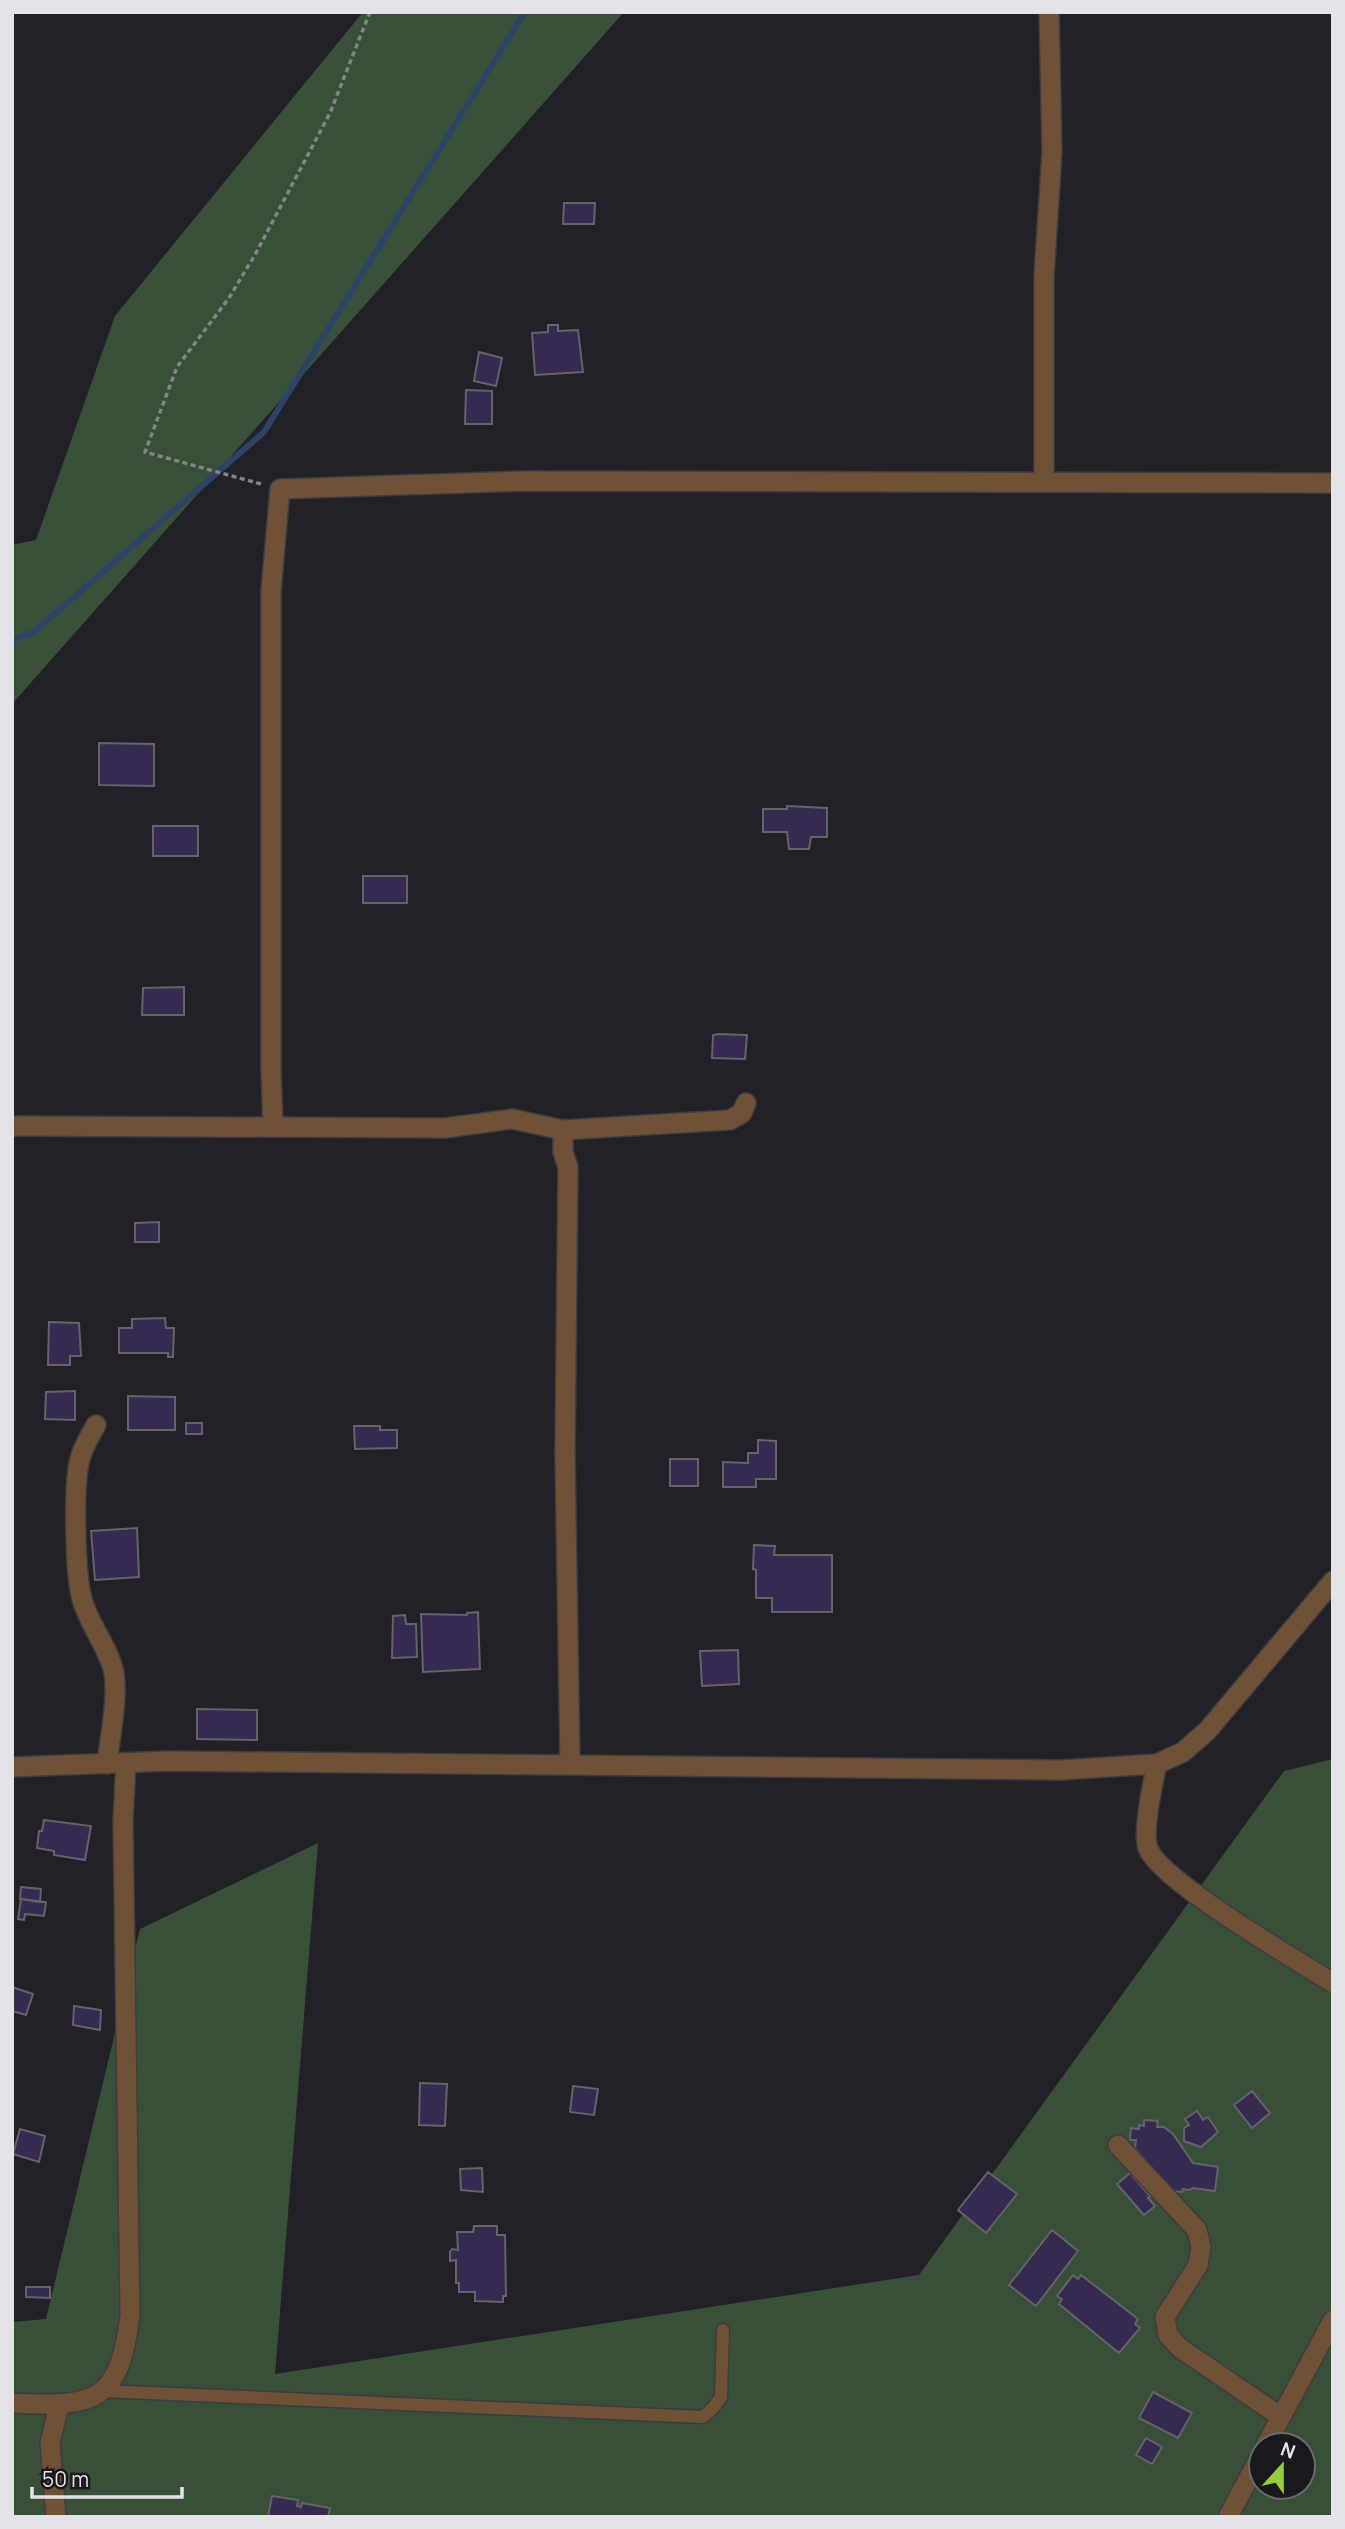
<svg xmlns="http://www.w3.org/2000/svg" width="1345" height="2529" font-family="Manrope,sans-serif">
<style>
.green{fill:#395038;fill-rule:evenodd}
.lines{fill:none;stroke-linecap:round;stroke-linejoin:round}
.stream{stroke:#2d4267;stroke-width:6}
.building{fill:#362a51;stroke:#646269;stroke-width:2}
.service-casing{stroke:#3d3c42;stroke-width:15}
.minor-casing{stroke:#3d3c42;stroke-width:22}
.path{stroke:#838287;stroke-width:3.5;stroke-dasharray:5 3.5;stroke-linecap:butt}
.service{stroke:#6f5135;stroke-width:12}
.minor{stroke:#6f5135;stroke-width:19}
</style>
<rect width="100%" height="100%" fill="#222127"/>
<path class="green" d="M363,12H624L12,704V545L36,540L115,316Z
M1333,1759V2517H12V2322L46,2319L140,1929L318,1843L275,2374L919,2275L1284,1771ZM1261,2445H1303V2487H1261Z"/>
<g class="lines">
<path class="stream" d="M12,640L34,632L264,432L525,12"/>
</g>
<path class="building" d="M564,203H595L594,224H563Z
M548,325H558V331L578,330L583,372L535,375L532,333L548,332Z
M479,352L502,358L496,386L474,381Z
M466,390L492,391V424H465Z
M99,743L154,744V786L99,785Z
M787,806L827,808V837H811L809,849H789L787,832H763V809H787Z
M153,826H198V856H153Z
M363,876H407V903H363Z
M184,987V1015H142L143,988Z
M718,1034L747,1035L745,1059L712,1058L713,1035Z
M159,1222V1242H135V1223Z
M165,1318L166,1328H174L173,1357H168V1353H119V1328H132V1319Z
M49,1322L79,1323L81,1356H70V1365H48Z
M75,1391V1420L45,1419L46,1392Z
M128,1396L175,1397V1430H128Z
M186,1423H202V1434H186Z
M354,1426H380V1430H397V1448L355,1449Z
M758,1440L776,1441V1479H756V1487H723V1462L748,1463V1453H758Z
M670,1459H698V1486H670Z
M137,1528L139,1577L95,1580L91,1531Z
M754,1545L775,1546L774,1555H832V1612H772V1598H756V1570L753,1569Z
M478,1612L480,1669L423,1672L421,1614L467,1615V1613Z
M405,1615L406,1624H416L417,1657L392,1658L393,1616Z
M738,1650L739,1684L702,1686L700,1651Z
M197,1709L257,1710V1740L197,1739Z
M44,1820L91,1826L85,1860L54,1855V1851L37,1848L39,1831H42Z
M21,1887L41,1889L40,1902L20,1899Z
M21,1899L46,1902L44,1916L25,1914L24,1920L18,1919Z
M12,1987L33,1994L26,2015L12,2011Z
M74,2006L101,2010L100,2030L73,2025Z
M420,2083L447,2084L445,2126L419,2125Z
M573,2086L598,2089L594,2115L570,2112Z
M1252,2091L1270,2113L1252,2128L1234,2105Z
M1197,2111L1203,2120L1208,2117L1218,2132L1201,2147L1184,2141V2128L1189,2125L1185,2119Z
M1144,2120L1158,2121L1157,2127H1164L1173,2134L1193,2163L1218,2167L1215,2191L1193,2188L1189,2190L1183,2189L1182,2192L1171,2191L1139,2156L1141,2155L1135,2148L1136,2140H1130L1131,2128L1139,2129V2125L1144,2126Z
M20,2129L45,2136L39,2162L13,2154Z
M482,2168L483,2192L461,2190L460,2169Z
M988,2172L1017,2194L986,2233L958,2210Z
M1130,2173L1150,2196L1148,2198L1155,2206L1144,2215L1117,2184Z
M474,2226H497V2235H505L506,2296H503V2302L475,2301V2292H459V2283H456V2260L450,2261V2252L452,2249L458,2250L457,2232H473Z
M1052,2230L1078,2251L1036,2306L1009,2285Z
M1073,2275L1078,2279L1081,2275L1138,2319L1135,2324L1140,2328L1119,2353L1059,2304L1062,2299L1057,2296Z
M26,2287H50V2298L26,2297Z
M1153,2392L1192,2413L1178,2438L1139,2418Z
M1146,2438L1162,2447L1152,2464L1136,2455Z
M272,2496L298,2500L297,2506L301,2507L302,2503L330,2508L328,2517H268Z"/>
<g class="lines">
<g class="service-casing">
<path id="service" d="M103,2391L703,2417L714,2407L721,2397L723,2330"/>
</g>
<g class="minor-casing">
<path id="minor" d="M1044,482V276L1052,152L1049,12
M12,1126L445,1128L512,1119L563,1130V1152L568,1167L565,1453L570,1764
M273,1126L271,1071V591L280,489L525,481L1333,483
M563,1130L730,1120L742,1113L746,1103
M96,1425C90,1436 83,1447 80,1459C73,1484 75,1574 82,1599C88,1623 109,1648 114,1673C118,1699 110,1737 107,1764
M1157,1764C1153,1782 1142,1832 1148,1848C1159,1880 1298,1961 1333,1983
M12,1767L169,1761L1061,1770L1157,1764L1183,1752L1208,1730L1333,1581
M1118,2145L1197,2230L1201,2247L1198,2265L1165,2317L1168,2335L1180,2348L1281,2417
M12,2403C96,2407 119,2403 130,2315L123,1820L126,1763
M1266,2445L1333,2320
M56,2517L50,2443L59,2405
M1228,2517L1261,2455"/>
</g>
<path class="path" d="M261,484L145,452L177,367L229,298L256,253L330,113L370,12"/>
<use href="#service" class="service"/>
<use href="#minor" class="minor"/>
</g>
<rect width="1345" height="2529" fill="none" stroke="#e4e3e7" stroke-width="28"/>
<g transform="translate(1282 2466) rotate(21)"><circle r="33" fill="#19181d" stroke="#6a696e" stroke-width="2"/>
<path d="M0-5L12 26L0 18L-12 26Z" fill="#95cc3b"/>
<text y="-10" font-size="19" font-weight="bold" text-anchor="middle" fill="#e4e3e7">N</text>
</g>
<path d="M32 2487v10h150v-10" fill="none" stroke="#e4e3e7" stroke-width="3.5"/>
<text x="42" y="2487" font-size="21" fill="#e4e3e7" stroke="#19181d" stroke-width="5" paint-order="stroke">50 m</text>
</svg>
